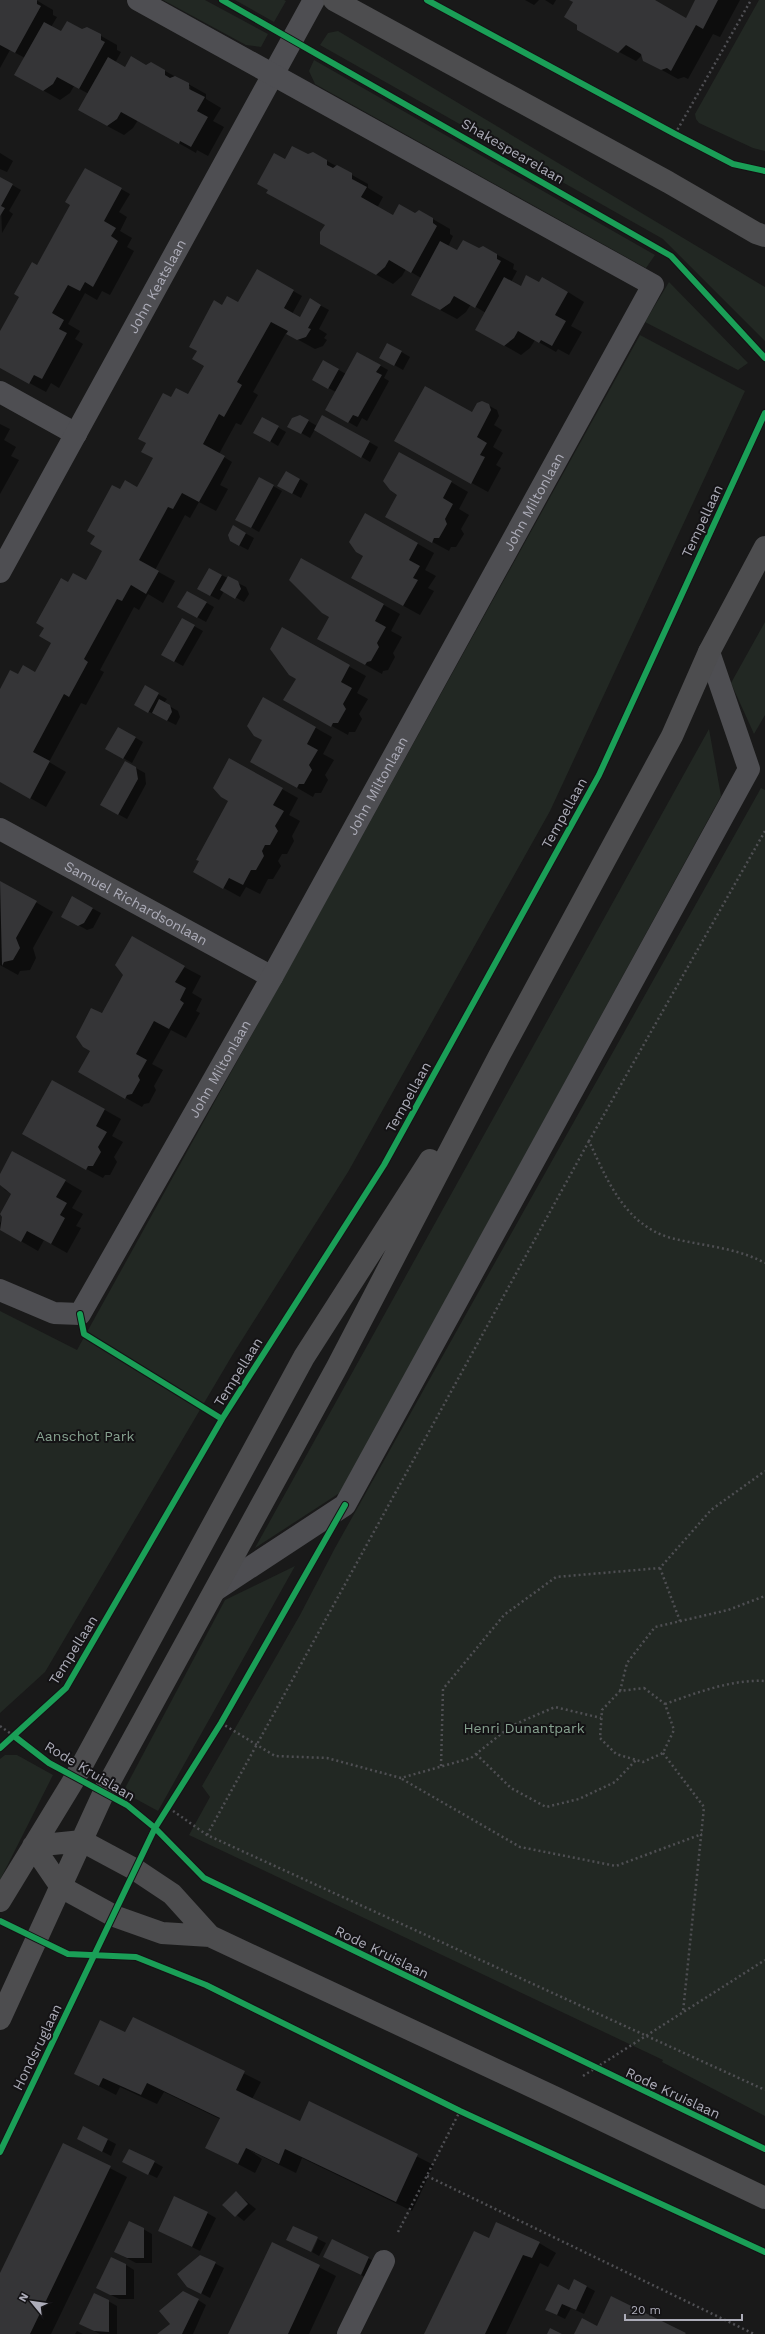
<svg xmlns="http://www.w3.org/2000/svg" width="765" height="2334" font-family="'Work Sans',sans-serif">
<style>
.green{fill:#222823}
.shadow{fill:#0007;fill-rule:evenodd}
.building{fill:#353537}
.lines{fill:none;stroke-linecap:round;stroke-linejoin:round}
.path{stroke:#4f4f53;stroke-width:2.5;stroke-dasharray:2 3;stroke-linecap:butt}
.street{stroke:#4e4e52;stroke-width:22}
.secondary{stroke:#4d4d4f;stroke-width:22}
.cycleway-casing{stroke:#141315;stroke-width:8}
.cycleway{stroke:#1a9f57;stroke-width:6}
.labels{text-anchor:middle;dominant-baseline:central;stroke-width:4;stroke-linejoin:round;paint-order:stroke}
.street-label{font-size:14px;fill:#acacb8;stroke:#141315}
.park-label{font-size:14px;fill:#86a18f;stroke:#141315}
</style>
<rect width="100%" height="100%" fill="#191919"/>
<path class="green" d="M163,0H205L268,34L261,47L246,45Z
M235,0H284L286,1L274,22Z
M759,0H765V151L753,148L699,123L696,119L695,114Z
M338,31L765,287V341L663,239L320,45L328,33Z
M314,60L655,255L646,268L315,84L309,71Z
M669,282L748,363L738,370L645,322Z
M640,335L745,391L550,811L348,1172L233,1354L45,1672L0,1713V1311L77,1350Z
M765,622V715L754,734L731,683Z
M709,729L721,796L341,1492L255,1548Z
M761,788L765,790V2116L662,2062L663,2060L189,1835L210,1797L202,1786L300,1615L335,1548Z
M295,1566L158,1811L123,1792L225,1600Z
M5,1755H17L53,1775L0,1880V1759Z"/>
<path class="shadow" d="M0,0H36L53,10V15L57,17L51,27L61,33L82,30L87,28L117,45V50L121,52L115,63L125,68L146,66L151,63L206,94V99L221,108L213,121L224,127L208,156L197,150L196,153L138,120L133,128L124,135L96,120L89,94L74,86L70,93L60,100L32,84L25,58L10,50L0,68ZM188,86H190L191,94H189Z
M525,0H539L534,5Z
M545,0H556L553,5Z
M570,0H652L686,19L696,0H740L720,37L713,34L688,79L684,77L678,79L644,60L643,54L636,61L595,39L574,2Z
M0,153L13,161L7,172L0,169Z
M313,153L368,184V188L383,197L377,208L394,216L415,214L419,211L450,229V234L453,236L448,247L457,252L479,250L483,247L514,264L513,269L517,271L511,282L521,287L539,283L568,292L584,302L571,326L582,332L569,355L558,349L556,352L535,340L530,348L521,355L493,339L486,313L471,304L466,312L457,319L429,304L421,278L406,269L402,276L393,284L338,253L326,225L286,161Z
M85,169L130,194L119,212L127,217L120,231L132,238L127,247L134,251L110,295L102,291L97,300L85,293L68,324L80,331L75,339L83,344L59,388L51,383L46,392L0,367V333L71,204Z
M0,178L21,190L9,211L13,214L2,233Z
M257,270L302,296L292,314L300,318L310,300L329,310L319,329L327,334L324,338L327,340L323,346L315,349L286,333L253,392L258,395L241,425L236,423L219,454L232,462L220,485L228,489L216,511L199,502L190,518L185,515L155,570L175,581L163,603L148,594L139,610L134,607L100,670L104,672L86,705L81,703L49,762L66,772L46,807L0,781V691L18,675L35,673L52,643L69,583L86,581L103,551L120,491L138,488L154,458L171,398L188,396L205,366L222,306L239,303Z
M388,344L410,357L403,370L389,362Z
M358,353L388,370L384,378L389,381L367,421L362,418L357,427L326,409L336,392L313,380L323,361L346,374Z
M482,402L497,410L499,416L494,425L502,430L493,447L503,453L496,465L501,468L488,492L412,450L472,413Z
M300,416L317,426L323,416L378,447L370,462L315,429L310,438L289,426Z
M262,418L286,432L278,446L255,432Z
M0,424L10,429L4,440L16,447L11,456L19,460L0,494Z
M259,478L282,491L259,532L245,524Z
M300,479L308,484L301,498L279,486Z
M451,482L468,492L459,509L469,515L461,529L464,534L456,547H451L449,551L403,526L398,495Z
M365,514L434,553L425,570L436,576L428,588L434,591L420,615L369,587L365,556Z
M234,527L254,538L248,550L231,541Z
M302,559L400,614L391,631L402,637L393,653L395,657L388,670L383,671L382,674L335,648L331,617Z
M209,569L246,587L249,594L244,602L224,591L219,600L198,589Z
M187,592L214,607L206,622L179,607Z
M183,620L203,631L183,666L163,655Z
M282,629L366,676L357,693L368,699L359,714L362,719L355,732H349L348,735L301,709L297,679Z
M145,687L167,699L164,703L178,711L180,717L176,725L135,705Z
M264,699L332,737L323,754L334,760L325,775L328,780L321,793H315L313,797L268,771Z
M118,728L143,742L132,763L107,749Z
M125,762L145,773L146,784L127,819L101,805Z
M282,789L298,798L289,815L300,821L292,836L294,841L287,854H282L278,861L281,866L273,879H268L260,894L246,887L240,897L211,881Z
M0,882L53,912L33,948L36,958L30,970L20,971L18,975L0,965Z
M73,898L101,913L93,928L87,930L62,916Z
M184,967L201,976L192,993L202,999L196,1011L200,1013L186,1038L171,1030L152,1064L163,1070L154,1086L156,1090L149,1103L144,1104L142,1107L96,1081L91,1050L102,1015Z
M53,1081L121,1119L112,1136L123,1142L114,1157L117,1162L110,1175H105L103,1178L40,1144Z
M0,1176L65,1181L82,1191L72,1208L83,1214L76,1226L81,1228L67,1253L44,1240L38,1251L0,1229V1223L3,1217L1,1215L12,1194L5,1190L0,1183Z
M133,2018L261,2082L252,2099L300,2122L309,2103L434,2165L412,2211L302,2158L296,2173L249,2150L262,2159L255,2173L207,2148L220,2119L164,2092L157,2104L120,2087L116,2095L75,2074L125,2033Z
M83,2127L116,2144L111,2156L78,2139Z
M63,2144L127,2177L51,2334H0V2275Z
M154,2162L163,2167L157,2178L132,2166Z
M236,2193L256,2209L244,2221L224,2205Z
M207,2213L216,2218L200,2251L159,2231Z
M143,2229L152,2234V2263H136L123,2256Z
M318,2239L326,2243L319,2256L312,2252Z
M490,2239L539,2243L556,2253L548,2267L540,2263L506,2334H426Z
M272,2243L336,2276L309,2334H230Z
M200,2256L224,2268L210,2298L197,2291Z
M324,2257L368,2258L377,2263L369,2279Z
M126,2265L134,2270V2299H119L105,2292Z
M574,2280L595,2291L584,2314L571,2308L565,2319L547,2310L570,2291Z
M198,2300L206,2305L193,2334H159Z
M108,2301L117,2306V2334H100L80,2324Z
M77,2331L83,2334H75Z"/>
<path class="building" d="M0,0H37V4L41,6L15,53L0,45Z
M569,0H655L686,18L695,0H718L703,29L696,25L671,71L667,68L661,70L643,61L641,54L626,45L618,53L577,30V25L564,17L573,2Z
M67,21L82,29L87,27L101,34V40L105,42L79,89L57,77L53,84L43,91L14,75L44,22L61,31Z
M131,56L146,65L151,62L165,70V75L170,78L175,76L189,83V89L205,97L197,111L208,117L191,147L180,141L179,144L121,112L117,119L107,126L78,110L108,57L125,67Z
M292,146L308,154L313,152L327,160V165L333,168L337,165L352,173V179L367,187L361,197L393,215L399,204L415,213L419,210L433,218V223L437,226L411,273L389,260L385,267L376,275L320,244V232L325,225L266,193L268,190L257,184L274,153L285,159Z
M85,168L122,188L104,221L116,228L111,236L118,241L93,287L85,282L80,291L68,285L52,313L64,320L59,329L67,333L42,379L34,375L29,384L0,368V331L19,297L14,294L32,262L37,265L70,205L65,202Z
M0,177L13,184L1,206L5,208L0,216Z
M463,240L479,248L483,246L497,254V259L501,261L475,308L454,296L450,303L440,310L411,295L440,241L457,250Z
M257,269L294,290L284,308L300,317L310,298L321,305L308,328L311,329L306,337L297,340L286,334L288,331L271,322L237,382L242,385L224,417L219,414L203,444L225,456L199,502L182,493L173,509L168,507L139,560L159,571L146,594L131,585L122,601L117,599L84,659L88,662L69,697L64,694L33,752L50,761L30,799L0,782V689L10,670L18,674L23,665L35,672L51,643L39,636L44,628L36,623L61,578L68,582L73,573L86,580L94,566L102,551L90,544L95,536L87,531L112,485L120,489L125,480L137,487L145,473L153,458L141,452L146,443L138,439L163,393L171,397L176,388L188,394L204,366L192,359L197,351L189,347L214,300L222,305L227,296L238,302Z
M526,275L539,282L542,277L568,292L555,315L566,321L552,346L541,340L539,343L518,331L514,338L504,346L475,330L504,277L521,286Z
M387,343L402,351L394,366L379,358Z
M357,352L381,365L376,372L382,375L358,417L353,415L348,423L325,410Z
M323,360L339,369L328,389L312,380Z
M425,386L472,412L477,403L482,401L489,404L491,410L477,437L487,443L480,455L485,457L471,484L394,441Z
M300,415L309,420L301,434L287,427L292,418Z
M322,415L370,441L361,458L314,430Z
M262,417L279,426L270,442L253,433Z
M399,452L452,481L443,498L453,504L445,519L447,524L439,538H434L432,543L385,517L397,495L390,490L383,481Z
M286,471L300,479L292,494L277,486Z
M259,477L274,485L251,528L235,520Z
M365,513L418,543L409,560L420,566L413,578L418,580L403,606L351,578L363,556L356,552L349,542Z
M233,525L246,533L239,546L230,541L228,535Z
M301,558L384,604L375,621L386,627L377,643L379,647L371,661L367,662L365,665L317,639L329,617L322,613L289,580Z
M209,568L222,575L210,596L197,589Z
M228,576L238,581L241,589L235,599L220,590Z
M187,591L207,602L197,618L177,607Z
M182,618L195,625L174,662L161,655Z
M282,627L350,665L341,682L352,688L343,704L346,709L338,723H333L331,727L283,700L296,679L289,675L270,649Z
M145,685L159,693L148,713L134,705Z
M263,697L316,727L307,744L318,750L309,765L312,770L304,784H299L297,788L250,762L262,740L254,736L247,726Z
M159,699L170,705L172,712L167,721L152,713Z
M118,727L136,737L123,759L105,749Z
M229,758L283,788L273,805L284,811L275,826L278,831L270,845H265L262,851L264,856L256,870H251L243,885L229,878L223,889L193,872L199,861L196,860L228,801L221,797L213,788Z
M125,761L136,767L138,779L118,815L100,805Z
M0,881L37,901L16,938L20,948L13,960L4,962L2,966Z
M72,896L93,908L84,923L78,926L61,917Z
M132,936L185,966L175,982L186,988L180,1000L184,1003L169,1029L154,1021L136,1054L147,1060L138,1076L140,1080L132,1094L127,1095L125,1099L78,1072L90,1051L83,1047L76,1037L91,1008L102,1013L123,975L115,965Z
M52,1080L105,1109L96,1126L107,1132L98,1147L101,1152L93,1166H88L86,1170L22,1134Z
M12,1151L66,1180L56,1197L67,1203L60,1215L65,1218L51,1244L27,1231L21,1242L0,1230L2,1217L0,1214L11,1194L0,1185V1174Z
M133,2017L245,2071L236,2090L252,2098L300,2121L309,2101L418,2154L396,2202L285,2149L279,2164L246,2148L238,2164L205,2148L220,2118L147,2083L141,2095L103,2078L99,2086L74,2074L100,2020L125,2032Z
M83,2126L108,2139L102,2152L77,2139Z
M63,2143L111,2166L30,2334H0V2273Z
M129,2149L155,2161L148,2175L122,2162Z
M236,2191L248,2204L235,2217L222,2205Z
M174,2196L208,2212L192,2247L158,2231Z
M129,2221L144,2228V2258H127L114,2252Z
M496,2222L540,2242L532,2258L523,2255L485,2334H424L474,2231L489,2238Z
M293,2226L318,2237L311,2252L286,2240Z
M332,2239L369,2257L361,2275L323,2257Z
M272,2242L320,2265L288,2334H228Z
M200,2255L216,2262L201,2294L187,2287L177,2274Z
M111,2257L126,2264V2295H110L96,2288Z
M574,2279L587,2286L576,2310L562,2304L557,2315L545,2310L558,2284L569,2290Z
M183,2291L199,2299L182,2334H157L170,2324L159,2311Z
M94,2293L109,2300V2332L94,2331L79,2324Z
M611,2296L686,2333L685,2334H574L582,2318L597,2326Z
M550,2328L562,2334H547Z"/>
<g class="lines">
<path class="path" d="M675,134L751,0
M765,831L589,1141C607,1180 625,1225 671,1238C702,1246 735,1247 765,1263
M660,1568L680,1621
M644,1688L665,1704L674,1730L663,1753L643,1762L616,1754L600,1738L602,1710L620,1691Z
M620,1691L627,1663L655,1627L728,1610L765,1596
M665,1704C696,1693 732,1679 765,1681
M221,1723L275,1756L327,1758L401,1778L471,1758L511,1726L555,1707L601,1718
M0,1726L14,1736
M663,1753L704,1807L683,2012
M476,1754L511,1788L546,1807L579,1799L615,1782L636,1760
M441,1766L443,1689L504,1615L556,1577L660,1568L711,1510L765,1471
M402,1779L520,1847L616,1866L702,1834
M169,1808L207,1835L765,2090
M207,1835L589,1141
M583,2076L765,1960
M427,2176L754,2334
M398,2232L460,2111"/>
<g class="street">
<path d="M0,392L76,434"/>
<path id="s1" d="M0,572L314,0"/>
<path id="s2" d="M0,829L272,977"/>
<path id="s3" d="M0,1290L54,1313L80,1314L272,977L653,285L138,0"/>
<path d="M217,1589L345,1505L749,769L709,652"/>
<path d="M348,2334L384,2261"/>
</g>
<path class="secondary" d="M334,0L668,182L756,233L765,236
M33,1846L61,1887L114,1916L162,1933L210,1936L552,2096L765,2198
M33,1846L82,1841L136,1870L172,1894L210,1936
M0,1901L75,1778L304,1357L430,1160
M0,2019L104,1792L337,1367L499,1056L672,736L709,652L765,547"/>
<g class="cycleway-casing">
<path id="cycleway" d="M222,0L671,256L765,358
M427,0L675,134L733,164L765,171
M80,1314L84,1334L222,1419
M14,1736L49,1763L127,1805L155,1828L204,1878L765,2149
M0,1748L66,1688L222,1419L384,1165L599,775L765,413
M0,1921L68,1954L136,1957L206,1985L460,2111L765,2252
M0,2152L155,1828L221,1723L345,1505"/>
</g>
<use href="#cycleway" class="cycleway"/>
</g>
<g class="labels">
<g class="street-label">
<text transform="translate(513 151) rotate(30)">Shakespearelaan</text>
<text stroke="none"><textPath href="#s1" startOffset="326">John Keatslaan</textPath></text>
<text stroke="none"><textPath href="#s3" startOffset="1015">John Miltonlaan</textPath></text>
<text transform="translate(702 521) rotate(-65)">Tempellaan</text>
<text stroke="none"><textPath href="#s3" startOffset="691">John Miltonlaan</textPath></text>
<text transform="translate(564 813) rotate(-61)">Tempellaan</text>
<text stroke="none"><textPath href="#s2" startOffset="155">Samuel Richardsonlaan</textPath></text>
<text stroke="none"><textPath href="#s3" startOffset="367">John Miltonlaan</textPath></text>
<text transform="translate(408 1097) rotate(-61)">Tempellaan</text>
<text transform="translate(238 1372) rotate(-58)">Tempellaan</text>
<text transform="translate(73 1650) rotate(-58)">Tempellaan</text>
<text transform="translate(90 1771) rotate(31)">Rode Kruislaan</text>
<text transform="translate(382 1952) rotate(26)">Rode Kruislaan</text>
<text transform="translate(37 2047) rotate(-64)">Hondsruglaan</text>
<text transform="translate(673 2093) rotate(25)">Rode Kruislaan</text>
</g>
<g class="park-label">
<text x="85" y="1436">Aanschot Park</text>
<text x="524" y="1728">Henri Dunantpark</text>
</g>
</g>
<g transform="translate(32 2302) rotate(299)" stroke="#141315" stroke-width="3" paint-order="stroke">
<path d="M0-3L7 15L0 10L-7 15Z" fill="#acacb8"/>
<text y="-6" font-size="11" font-weight="bold" text-anchor="middle" fill="#acacb8">N</text>
</g>
<path d="M625 2314v6h117v-6" fill="none" stroke="#acacb8" stroke-width="2"/>
<text x="631" y="2314" font-size="12" fill="#acacb8" stroke="#141315" stroke-width="3" paint-order="stroke">20 m</text>
</svg>
